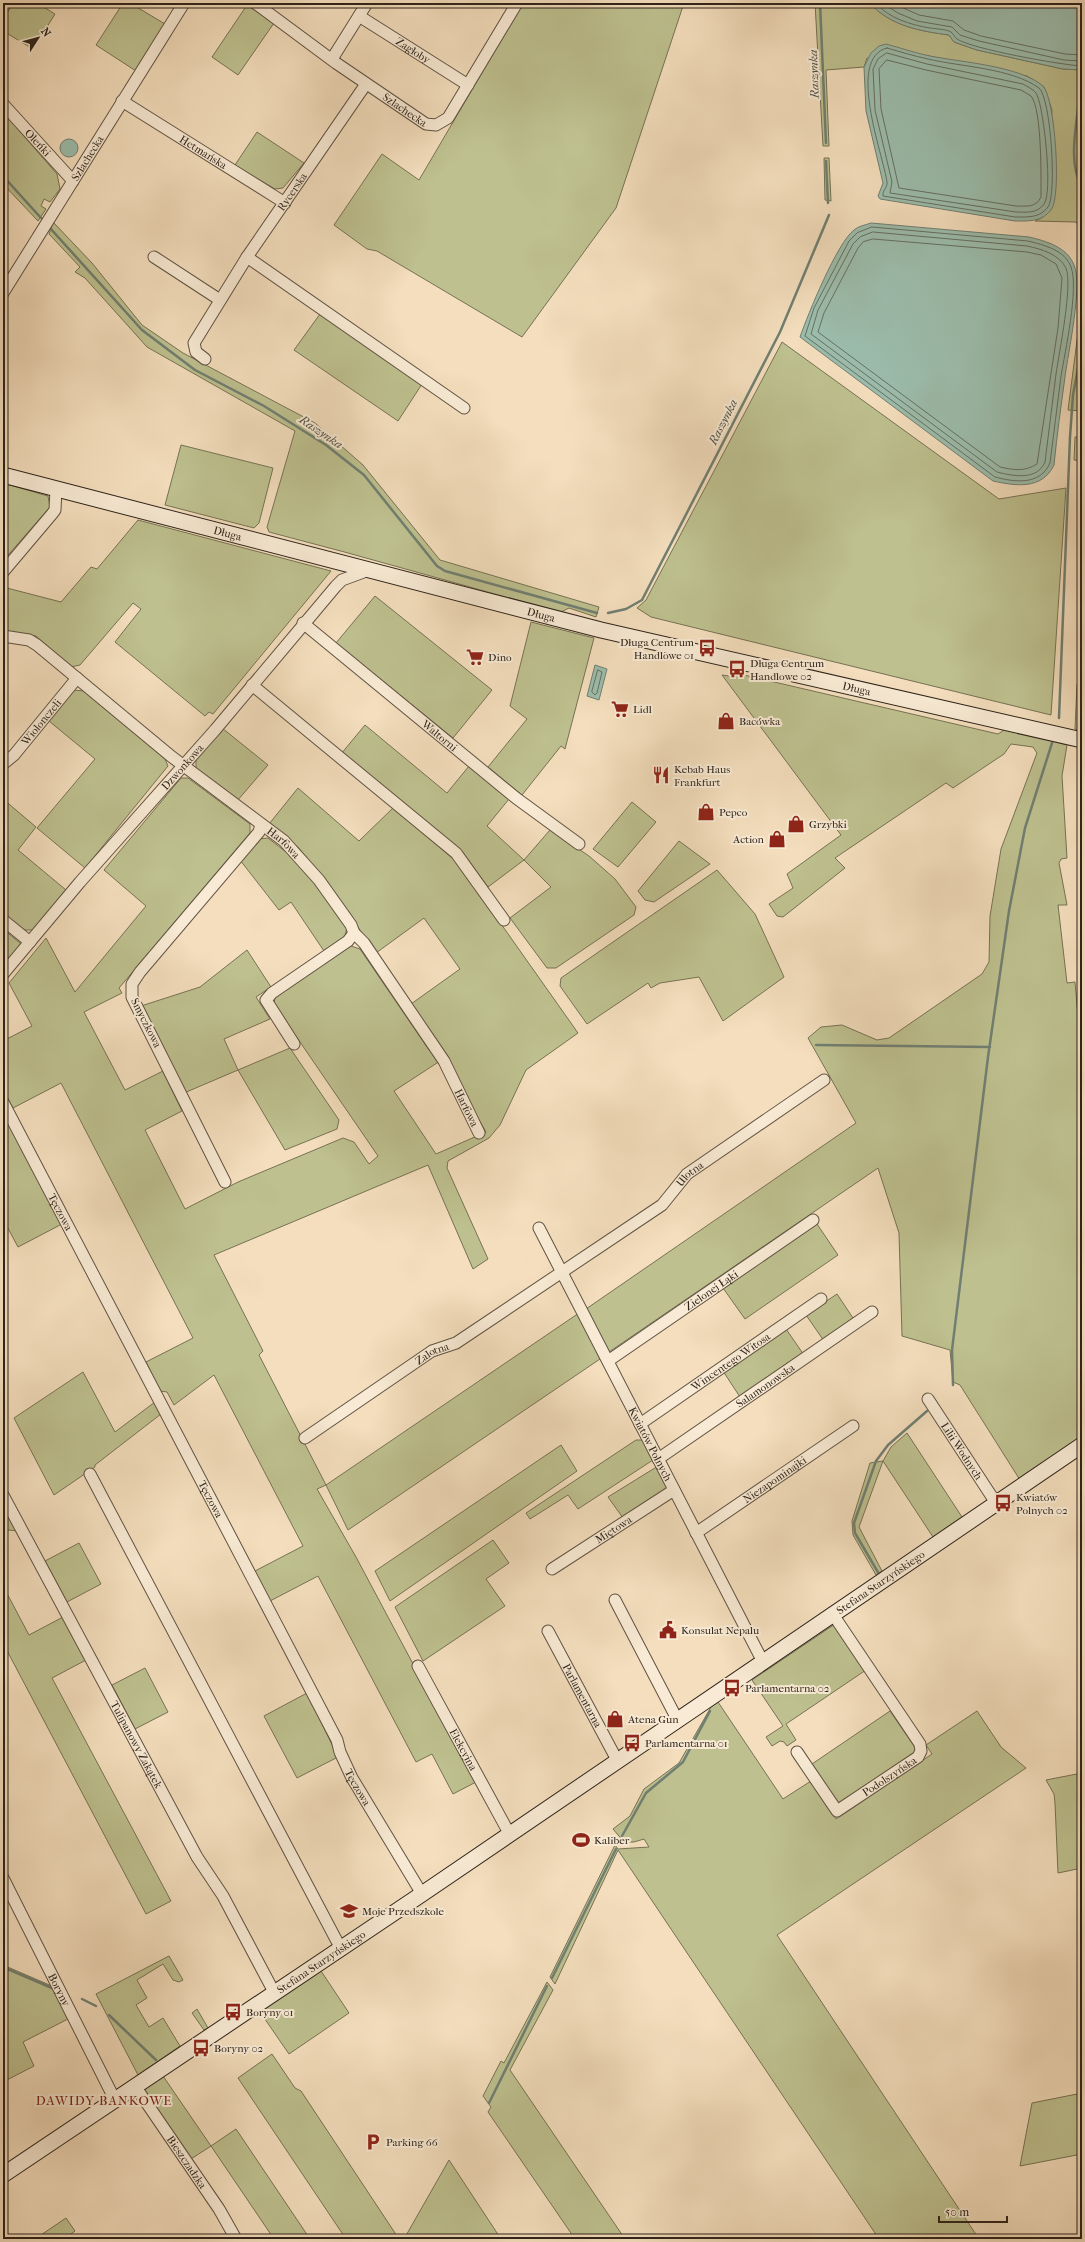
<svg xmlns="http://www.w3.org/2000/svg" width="1085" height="2242" font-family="'IM FELL French Canon',serif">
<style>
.green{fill:#bec08f;stroke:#767254}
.water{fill:#9cbdac;stroke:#707f72}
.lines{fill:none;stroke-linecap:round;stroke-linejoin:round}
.shore{stroke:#657063;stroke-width:1}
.stream{stroke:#707f72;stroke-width:2.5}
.street-casing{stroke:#605243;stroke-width:13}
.secondary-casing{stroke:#2e231a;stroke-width:17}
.street{stroke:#f8ead4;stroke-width:11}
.secondary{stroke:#f8ead4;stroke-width:15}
.labels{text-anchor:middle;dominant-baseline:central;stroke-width:4;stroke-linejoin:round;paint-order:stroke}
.street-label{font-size:11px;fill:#2e231a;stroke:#f8ead4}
.poi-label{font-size:11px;fill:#2e231a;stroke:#f8ead4;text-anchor:start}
.water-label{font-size:12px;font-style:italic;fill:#4f5146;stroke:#f8ead4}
.quarter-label{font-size:13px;letter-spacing:1px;fill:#7a1f14;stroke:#f8ead4}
</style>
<rect width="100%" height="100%" fill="#f4debd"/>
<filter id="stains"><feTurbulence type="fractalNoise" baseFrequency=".005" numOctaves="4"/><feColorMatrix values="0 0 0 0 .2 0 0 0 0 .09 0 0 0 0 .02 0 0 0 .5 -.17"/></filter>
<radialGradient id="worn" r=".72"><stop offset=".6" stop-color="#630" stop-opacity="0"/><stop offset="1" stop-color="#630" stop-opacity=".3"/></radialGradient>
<path class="green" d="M10,3H37L55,14L33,49L3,31V15Z
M123,3H130L165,24L136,71L96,45Z
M523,3H684L616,208L522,337L377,251L367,249L334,225L382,154L419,180Z
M815,3H870C890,26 921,31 949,35L954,42L977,50L1063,69L1082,70V225L1075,222L1035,221L1043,217L1052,110L1044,87L1027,76L929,56L867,58L864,67L826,70L829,146H823Z
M247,5L274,23L238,75L212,57Z
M3,112L57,174L60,189L50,202L44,199L41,206L46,209L38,221L3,184Z
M257,132L304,163L283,188L275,189L235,165Z
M824,158H829L831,201L825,200Z
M53,222L92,263L142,325L183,353L315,423L363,465L440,560L599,607L596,617L569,608L561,612C463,586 367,557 269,532L267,527L295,431L147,347L85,278L75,272L80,267L49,234Z
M1082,302V411L1068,410Z
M320,314L422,384L398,421L294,350Z
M782,342L999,499L1066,488L1051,715L651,617L637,608L646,600Z
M1075,437H1082V461L1074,460Z
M181,445L273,468L259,523L254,528L165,505Z
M3,483L48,496L50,507L3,561Z
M138,520L331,571L213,714L209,712L205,716L115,642L141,609L133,603L80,665L71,667L36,636L3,631V587L61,602L91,567L97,569Z
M375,596L492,690L453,738L336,643Z
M531,622L594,638L565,749L561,746L522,795L488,767L527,719L510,706Z
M731,672L998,734L1007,728L1067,745L1062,776L1067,858L1061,859L1059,863L1067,905H1058L1067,983L1075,982L1082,1062V1439L1020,1480L960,1385L953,1382L950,1350L902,1336L899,1233L878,1168L609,1352L586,1309L856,1123L808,1038L821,1027L842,1025L877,1040L889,1038L982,974L989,962L990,916L1001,849L1037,753L1033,747L1011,744L1004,754L953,788L946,783L835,858L845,868L783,917L777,916L769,904L793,888L787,874L841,835L722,675L729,676Z
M1077,684L1082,685V731L1075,729Z
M73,690L84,691L165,759L168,766L85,868L37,828L95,759L49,721Z
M365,725L447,793L469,766L509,799L487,826L524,860L550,830L589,856L615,879L636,907L634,915L556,968H547L510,918L551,887L524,860L488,887L462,851L341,754Z
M222,728L268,765L237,801L196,770V760Z
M181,778H188L250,824V833L119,988L122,993L84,1012L125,1090L163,1071L182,1111L145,1130L185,1209L238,1182L343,1138L354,1142L369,1164L378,1156L274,1004L275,997L351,946L360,949L429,1050L440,1061L394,1091L436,1154L486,1132L411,1004L460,969L424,918L376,953L323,877L298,847L269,824L298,788L359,841L393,808L458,863L578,1033L526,1070L500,1125L489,1138L448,1161L447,1168L488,1259L473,1269L428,1165L214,1255L263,1351L259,1355L326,1485L579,1313L600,1359L348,1530L326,1485L317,1489L356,1557L476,1782L453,1794L432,1754L416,1762L318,1576L270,1601L255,1571L303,1546L214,1375L174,1405L167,1392L160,1391L146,1362L193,1338L61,1083L13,1108L3,1090V1041L32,1026L9,983L46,938L75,992L146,906L104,870Z
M3,799L36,827L18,850L66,890L33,930H23L3,913Z
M632,802L656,822L618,867L593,849Z
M268,838L299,862L347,927L345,936L324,951L291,902L279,910L240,860L258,839Z
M679,841L710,864L654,902L645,900L638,891Z
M717,870L755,914L784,977L723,1021L699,977L660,983L651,988L648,983L587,1024L560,986L561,978Z
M3,929L21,944L3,965Z
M247,950L271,987L256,997L270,1019L224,1039L238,1070L290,1048L339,1120L337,1129L285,1150L238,1070L184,1093L141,1006L200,987Z
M9,1124L62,1224L18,1247L3,1219V1127Z
M817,1224L838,1255L745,1319L723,1288Z
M837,1294L855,1321L824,1341L806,1315Z
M786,1329L804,1355L740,1397L723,1371Z
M83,1372L115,1432L155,1402L161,1414L95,1465V1467L54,1495L14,1418Z
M907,1433L962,1517L933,1537L883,1461L859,1527L882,1571L876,1575L853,1535L852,1521L870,1463L883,1461L891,1447Z
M636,1440H645L653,1460L578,1509L568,1495L530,1519L526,1513Z
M561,1445L577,1471L390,1601L375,1571Z
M658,1466L670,1489L623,1518L608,1497Z
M8,1513L18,1531L9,1530L3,1534V1519L6,1520Z
M493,1540L509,1563L486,1579L505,1606L423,1661L395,1607Z
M79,1543L101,1584L67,1602L45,1561Z
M3,1586L29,1635L63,1617L86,1660L52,1678L171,1901L146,1914L3,1643Z
M835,1624L866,1670L786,1724L796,1740L787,1746L784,1742L780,1741L772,1746L766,1737L783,1726L752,1680Z
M145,1668L168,1712L135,1729L112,1685Z
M307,1693L338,1757L297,1778L264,1716Z
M718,1702L783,1799L811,1781L836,1819L932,1754L926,1745L977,1711L1001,1747L1026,1768L777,1935L979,2239H879L618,1850L555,1984L550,1977L615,1845L618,1849L649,1847L644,1839L634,1842H624L613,1829L630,1816L644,1789L679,1763L711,1707Z
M890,1711L916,1749L915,1752L841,1803L836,1802L812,1764Z
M1082,1773V1868L1058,1873L1055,1803L1054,1794L1046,1780Z
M169,1956L183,1980L179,1982L173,1980L163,1964L137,1980L147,1998L136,2005L149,2027L163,2018L180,2046L138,2075L96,1994Z
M3,1965L54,1987L70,2018L23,2042L34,2066L3,2082Z
M319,1968L349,2013L289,2054L258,2009Z
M547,1982L553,1990L510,2070L625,2239H575L488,2112L491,2107L483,2096L501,2061L504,2063Z
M197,2009L208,2028L204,2030L192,2013Z
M272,2054L295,2088L301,2091L399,2239H346L238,2078Z
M163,2076L211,2146L236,2129L310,2239H274L211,2146L191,2159L144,2089Z
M1082,2093V2154L1020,2166L1032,2103Z
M449,2160L501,2239H404Z
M66,2218L75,2231L64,2239H35Z"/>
<path class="water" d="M870,3H1082V70L1063,69L977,50L954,42L949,35C920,31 890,26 870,3Z
M886,44C901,48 915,53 930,56C960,62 1020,66 1043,86C1055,98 1062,197 1051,210C1041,222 1029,221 1015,221L880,199L878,196L883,183L866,111L864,67L871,53L879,46Z
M60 148a9 9 0 1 1 18 0a9 9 0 1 1-18 0Z
M871,223L1029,237C1046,241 1067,247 1074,265C1083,285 1068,353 1065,377C1061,406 1057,435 1054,465C1042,490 1016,486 993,481L800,337C808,314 837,243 854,230C858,226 866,225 871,223Z
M595,665L607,669L599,700L587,696Z"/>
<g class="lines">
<path class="shore" d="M876,3C888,18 911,25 930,28C936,29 946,29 951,32C954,34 954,37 957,39C972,49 1061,65 1082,66
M882,3L898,13L917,21L952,27L960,35L979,41L1064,60L1082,61
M892,3L919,15L953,21L964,30L981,36L1065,54L1082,55
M887,48C901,52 914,56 928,59C962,67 1011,68 1039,88C1051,98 1057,195 1048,207C1040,218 1028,217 1015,217L883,196C882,191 888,187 887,182C883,154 846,58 887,48Z
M887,53L927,64L1023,84C1028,87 1035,90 1037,95C1044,110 1053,193 1044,204C1037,214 1026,212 1016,212L890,193L892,182L875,110L873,69L878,59Z
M887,60L926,70L1021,90C1024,92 1028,94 1031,96C1042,109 1041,178 1041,197C1036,208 1026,206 1016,206L899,188L881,109L879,69Z
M872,227L1028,241C1044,245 1065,250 1071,267C1079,288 1065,352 1061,376C1057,405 1054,434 1050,463C1040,486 1014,482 995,477L805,336L814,308L849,241L857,233Z
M873,232L1027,246C1041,249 1059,254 1066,268C1073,285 1059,353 1056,374C1052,403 1049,433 1045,462C1037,481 1013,476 997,472L811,334L818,310L853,244L860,237Z
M873,239L1027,252L1041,255L1056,264L1062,278L1058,328L1037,464C1024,472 1014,470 1000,467L818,332L824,313L858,248L863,242Z
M598,670L602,672L597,693L595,695L592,692Z"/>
<path class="stream" d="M820,3L826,143
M1082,98L1079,101C1076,128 1068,163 1082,188
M826,161L828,203
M3,176L41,218
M50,228L142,330L195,370L264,406L326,445L364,475L437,566L445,571L597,613
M608,613L626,609L642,600L780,332L829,215
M1059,718L1070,437L1073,395L1082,347
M816,1045L990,1047
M953,1385L952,1350L988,1057L1009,911L1025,828L1052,743
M879,1574L855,1533L854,1523L876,1461L888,1445L927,1411
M622,1836L646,1793L683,1762L710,1711
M3,1967L52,1988
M552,1978L616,1849
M82,1999L96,2006
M109,2015L156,2060
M489,2103L547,1986"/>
<g class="street-casing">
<g id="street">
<path id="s1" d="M255,3L336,63L426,124L436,125L448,118L517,3"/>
<path d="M3,8L6,3"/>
<path id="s2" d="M359,16L468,85"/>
<path d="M332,59L367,3"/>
<path id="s3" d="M122,101L285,203"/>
<path id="s4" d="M3,104L73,181"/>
<path d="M154,257L220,300"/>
<path d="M247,257L464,408"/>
<path id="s5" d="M3,293L184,3"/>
<path id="s6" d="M205,359L196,352L194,343L247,257L366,84"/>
<path d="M3,572L52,514L55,510L56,489"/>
<path id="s7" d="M303,623L516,798L579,844"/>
<path id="s8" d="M3,636L29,640L37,645L172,757L284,841L319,880L351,925L354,933L364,943L444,1061L479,1133"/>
<path d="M252,685L456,853L504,920"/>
<path id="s9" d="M3,764L14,755L77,678"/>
<path d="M3,920L30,942"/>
<path id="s10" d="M3,974L80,882L215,730L336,586L342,580L369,570"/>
<path d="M294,1044L266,1000L272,993L348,941L354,933"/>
<path id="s11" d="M3,1102L337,1740L340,1752L352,1778L422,1894"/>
<path d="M225,1182L132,997V984L140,972L259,832L261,824"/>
<path id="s12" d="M539,1228L762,1660"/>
<path id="s13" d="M608,1361L813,1220"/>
<path id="s14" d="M928,1399L996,1503"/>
<path id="s15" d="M640,1424L821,1299"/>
<path id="s16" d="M305,1438L432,1351L456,1343L662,1205L687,1174L824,1080"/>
<path id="s17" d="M658,1459L872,1312"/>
<path d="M90,1474L340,1947"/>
<path id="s18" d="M3,1495L197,1857L223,1896L274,1992"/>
<path id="s19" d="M696,1533L853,1426"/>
<path id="s20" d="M552,1569L674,1490"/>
<path d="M615,1600L677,1719"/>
<path id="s21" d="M548,1631L617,1760"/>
<path id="s22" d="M418,1666L509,1833"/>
<path id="s23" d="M797,1752L837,1811L918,1757L921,1751L920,1744L832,1613"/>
<path id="s24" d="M3,1878L115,2100"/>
<path id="s25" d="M135,2086L219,2209L236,2239"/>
</g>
</g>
<g class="secondary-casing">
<g id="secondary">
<path id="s26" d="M3,475L601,630L1082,740"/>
<path id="s27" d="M3,2175L422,1894L1082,1445"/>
</g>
</g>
<use href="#street" class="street"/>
<use href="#secondary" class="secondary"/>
</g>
<defs>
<g id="bus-bare" transform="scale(1.38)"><path d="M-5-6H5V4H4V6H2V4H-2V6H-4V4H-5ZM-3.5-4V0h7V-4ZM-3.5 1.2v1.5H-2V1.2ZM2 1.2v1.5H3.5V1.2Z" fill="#8f2418" stroke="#f8ead4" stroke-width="2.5" paint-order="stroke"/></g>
<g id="supermarket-bare" transform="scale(1.38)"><path d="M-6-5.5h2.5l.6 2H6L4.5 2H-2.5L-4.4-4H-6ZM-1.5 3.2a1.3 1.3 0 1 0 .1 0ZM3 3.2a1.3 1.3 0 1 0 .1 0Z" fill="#8f2418" stroke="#f8ead4" stroke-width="2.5" paint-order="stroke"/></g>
<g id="shop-bare" transform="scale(1.38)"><path d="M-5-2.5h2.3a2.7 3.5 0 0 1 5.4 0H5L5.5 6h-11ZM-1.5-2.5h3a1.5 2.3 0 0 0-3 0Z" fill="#8f2418" stroke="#f8ead4" stroke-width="2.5" paint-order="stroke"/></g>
<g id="restaurant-bare" transform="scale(1.38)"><path d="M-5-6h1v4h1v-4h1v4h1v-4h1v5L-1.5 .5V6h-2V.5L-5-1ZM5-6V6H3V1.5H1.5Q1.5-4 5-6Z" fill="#8f2418" stroke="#f8ead4" stroke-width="2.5" paint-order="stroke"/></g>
<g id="civic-bare" transform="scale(1.38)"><path d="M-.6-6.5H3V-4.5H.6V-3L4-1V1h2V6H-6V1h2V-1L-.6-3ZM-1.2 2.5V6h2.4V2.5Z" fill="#8f2418" stroke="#f8ead4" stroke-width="2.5" paint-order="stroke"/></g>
<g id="stadium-bare" transform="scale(1.38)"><path d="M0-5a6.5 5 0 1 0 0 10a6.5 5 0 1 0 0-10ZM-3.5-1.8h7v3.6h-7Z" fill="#8f2418" stroke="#f8ead4" stroke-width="2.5" paint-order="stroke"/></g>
<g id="school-bare" transform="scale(1.38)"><path d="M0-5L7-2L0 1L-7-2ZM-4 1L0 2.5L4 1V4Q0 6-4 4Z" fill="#8f2418" stroke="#f8ead4" stroke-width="2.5" paint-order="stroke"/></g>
<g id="parking-bare" transform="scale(1.38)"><path d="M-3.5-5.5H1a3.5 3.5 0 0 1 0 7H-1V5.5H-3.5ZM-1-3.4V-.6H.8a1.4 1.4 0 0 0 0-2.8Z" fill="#8f2418" stroke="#f8ead4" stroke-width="2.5" paint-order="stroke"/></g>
</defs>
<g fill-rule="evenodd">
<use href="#bus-bare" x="707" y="648"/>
<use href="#supermarket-bare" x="475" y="657"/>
<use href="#bus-bare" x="737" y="669"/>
<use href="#supermarket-bare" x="620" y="709"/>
<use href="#shop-bare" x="726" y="721"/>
<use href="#restaurant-bare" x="661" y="775"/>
<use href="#shop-bare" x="706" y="812"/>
<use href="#shop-bare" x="796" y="824"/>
<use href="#shop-bare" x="777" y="839"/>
<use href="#bus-bare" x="1003" y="1503"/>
<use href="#civic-bare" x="668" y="1630"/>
<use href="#bus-bare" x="732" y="1688"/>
<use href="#shop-bare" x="615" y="1719"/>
<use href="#bus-bare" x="632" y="1743"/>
<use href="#stadium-bare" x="581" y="1840"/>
<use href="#school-bare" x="349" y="1911"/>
<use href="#bus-bare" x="233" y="2012"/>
<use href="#bus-bare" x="201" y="2048"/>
<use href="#parking-bare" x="373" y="2142"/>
</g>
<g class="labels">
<g class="street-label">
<text stroke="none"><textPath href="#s2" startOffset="64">Zagłoby</textPath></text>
<text stroke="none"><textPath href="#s1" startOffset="184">Szlachecka</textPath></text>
<text stroke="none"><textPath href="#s4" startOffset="52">Oleńki</textPath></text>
<text stroke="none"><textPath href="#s3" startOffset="96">Hetmańska</textPath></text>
<text stroke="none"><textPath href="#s5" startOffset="159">Szlachecka</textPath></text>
<text stroke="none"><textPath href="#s6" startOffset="201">Rycerska</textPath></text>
<text stroke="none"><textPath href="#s26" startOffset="232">Długa</textPath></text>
<text stroke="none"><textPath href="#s26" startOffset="556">Długa</textPath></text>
<text stroke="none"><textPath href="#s26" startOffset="880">Długa</textPath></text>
<text stroke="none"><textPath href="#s9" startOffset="57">Wiolonczeli</textPath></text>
<text stroke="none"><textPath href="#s7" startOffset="177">Waltorni</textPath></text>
<text stroke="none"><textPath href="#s10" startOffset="274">Dzwonkowa</textPath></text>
<text stroke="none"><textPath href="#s8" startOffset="352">Harfowa</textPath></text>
<text transform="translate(146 1023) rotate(63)">Smyczkowa</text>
<text stroke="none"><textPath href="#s8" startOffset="676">Harfowa</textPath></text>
<text stroke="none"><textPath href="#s16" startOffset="469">Ulotna</textPath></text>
<text stroke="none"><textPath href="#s11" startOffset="124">Tęczowa</textPath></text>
<text stroke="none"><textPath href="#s13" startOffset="125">Zielonej Łąki</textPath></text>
<text stroke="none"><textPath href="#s16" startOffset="153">Zalotna</textPath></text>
<text stroke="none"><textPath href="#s15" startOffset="110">Wincentego Witosa</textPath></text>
<text stroke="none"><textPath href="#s17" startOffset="130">Salamonowska</textPath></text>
<text stroke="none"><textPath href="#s12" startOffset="243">Kwiatów Polnych</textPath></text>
<text stroke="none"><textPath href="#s14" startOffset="62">Lilii Wodnych</textPath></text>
<text stroke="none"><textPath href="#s19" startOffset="95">Niezapominajki</textPath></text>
<text stroke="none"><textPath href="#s11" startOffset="448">Tęczowa</textPath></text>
<text stroke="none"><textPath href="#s20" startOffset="73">Miętowa</textPath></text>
<text stroke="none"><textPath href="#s27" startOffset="1059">Stefana Starzyńskiego</textPath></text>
<text stroke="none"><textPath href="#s21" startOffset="73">Parlamentarna</textPath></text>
<text stroke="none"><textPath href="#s18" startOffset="283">Tulipanowy Zakątek</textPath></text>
<text stroke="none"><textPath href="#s22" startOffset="95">Elekcyjna</textPath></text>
<text stroke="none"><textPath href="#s23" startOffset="134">Podolszyńska</textPath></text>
<text stroke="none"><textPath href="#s11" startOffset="772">Tęczowa</textPath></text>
<text stroke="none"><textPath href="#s27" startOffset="383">Stefana Starzyńskiego</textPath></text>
<text stroke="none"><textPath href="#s24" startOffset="125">Boryny</textPath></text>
<text stroke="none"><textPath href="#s25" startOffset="92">Bieszczadzka</textPath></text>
</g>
<g class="poi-label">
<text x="694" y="642" text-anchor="end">Długa Centrum<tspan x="694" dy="13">Handlowe 01</tspan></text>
<text x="488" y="657">Dino</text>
<text x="750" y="663">Długa Centrum<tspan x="750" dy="13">Handlowe 02</tspan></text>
<text x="633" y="709">Lidl</text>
<text x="739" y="721">Bacówka</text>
<text x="674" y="769">Kebab Haus<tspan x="674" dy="13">Frankfurt</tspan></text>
<text x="719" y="812">Pepco</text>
<text x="809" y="824">Grzybki</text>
<text x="764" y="839" text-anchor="end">Action</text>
<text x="1016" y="1497">Kwiatów<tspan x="1016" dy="13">Polnych 02</tspan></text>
<text x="681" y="1630">Konsulat Nepalu</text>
<text x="745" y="1688">Parlamentarna 02</text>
<text x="628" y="1719">Atena Gun</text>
<text x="645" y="1743">Parlamentarna 01</text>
<text x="594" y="1840">Kaliber</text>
<text x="362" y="1911">Moje Przedszkole</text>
<text x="246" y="2012">Boryny 01</text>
<text x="214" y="2048">Boryny 02</text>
<text x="386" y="2142">Parking 66</text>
</g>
<g class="water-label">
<text transform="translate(814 74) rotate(-92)">Raszynka</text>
<text transform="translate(723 422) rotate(-63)">Raszynka</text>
<text transform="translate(321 432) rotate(34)">Raszynka</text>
</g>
<g class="quarter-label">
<text x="104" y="2100">DAWIDY BANKOWE</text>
</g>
</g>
<rect width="1085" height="2242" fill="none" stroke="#f4debd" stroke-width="16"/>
<rect x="4" y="4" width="1077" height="2234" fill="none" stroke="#2e231a" stroke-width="2"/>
<rect x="8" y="8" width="1069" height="2226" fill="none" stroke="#2e231a"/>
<g transform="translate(38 38) rotate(54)" stroke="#f8ead4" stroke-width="3" paint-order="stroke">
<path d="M0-3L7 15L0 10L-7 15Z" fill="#2e231a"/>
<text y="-6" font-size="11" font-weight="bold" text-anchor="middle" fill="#2e231a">N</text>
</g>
<path d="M939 2216v6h68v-6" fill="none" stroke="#2e231a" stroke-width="2"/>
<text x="945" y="2216" font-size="12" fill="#2e231a" stroke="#f8ead4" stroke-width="3" paint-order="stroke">50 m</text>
<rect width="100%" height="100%" filter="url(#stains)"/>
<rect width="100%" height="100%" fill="url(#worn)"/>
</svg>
